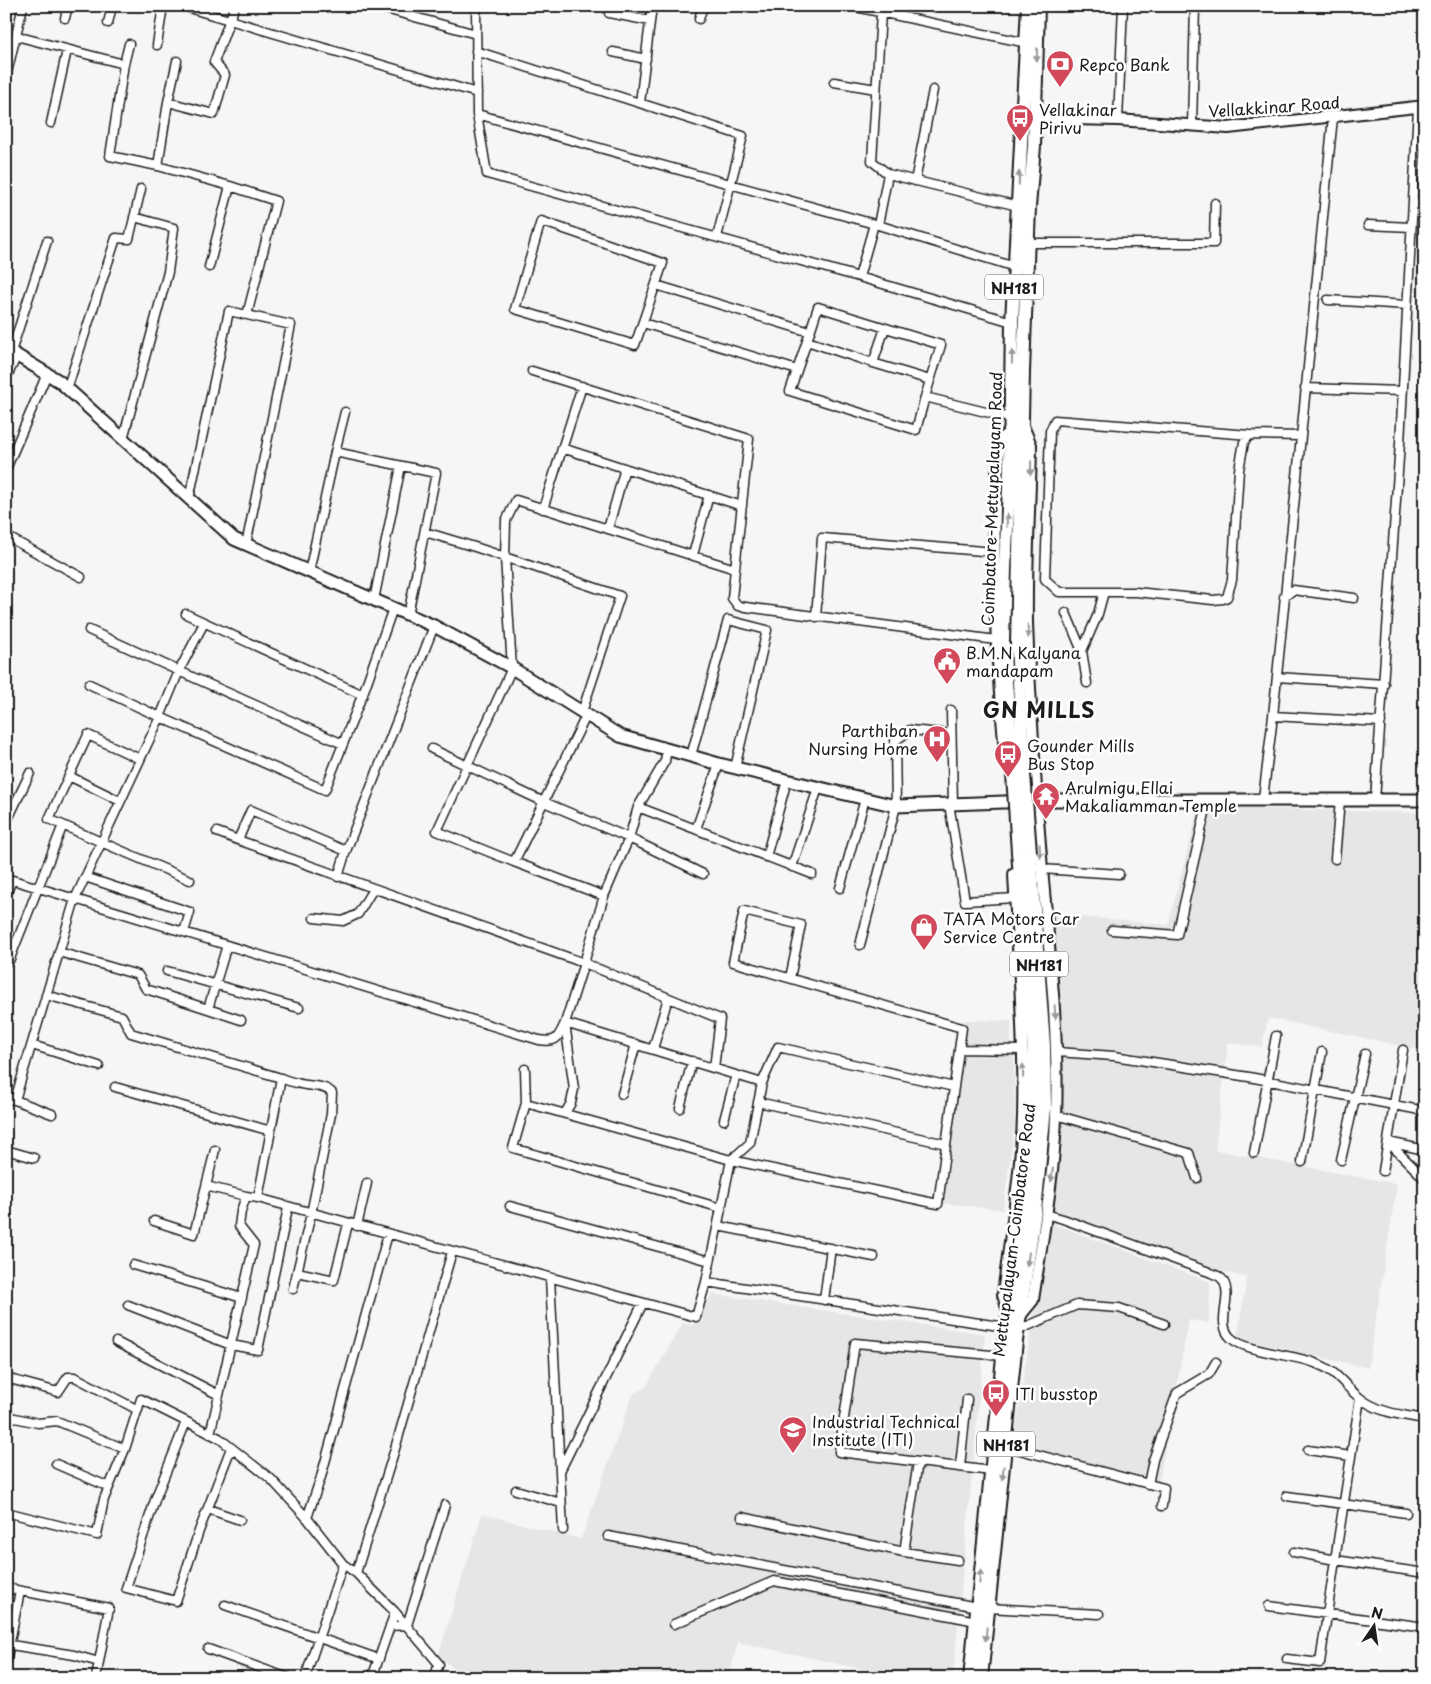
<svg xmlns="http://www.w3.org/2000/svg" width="1431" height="1684" font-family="'Playpen Sans',sans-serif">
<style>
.built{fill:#e6e6e6}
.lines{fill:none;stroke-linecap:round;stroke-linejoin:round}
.minor-casing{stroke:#1c1c1c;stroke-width:11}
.tertiary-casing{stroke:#1c1c1c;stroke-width:14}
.secondary-casing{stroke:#1c1c1c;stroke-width:15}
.trunk-casing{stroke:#1c1c1c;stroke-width:16}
.minor{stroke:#fff;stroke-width:8}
.tertiary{stroke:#fff;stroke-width:10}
.secondary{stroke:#fff;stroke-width:11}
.trunk{stroke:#fff;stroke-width:12}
.trunk-bridge-casing{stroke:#1c1c1c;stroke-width:16;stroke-linecap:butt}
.trunk-bridge{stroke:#fff;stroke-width:12}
.oneway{fill:#999}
.labels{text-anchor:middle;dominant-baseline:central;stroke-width:5;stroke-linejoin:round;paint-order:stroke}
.shield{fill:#fff;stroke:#606060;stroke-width:1}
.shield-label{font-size:15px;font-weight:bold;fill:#1c1c1c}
.poi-label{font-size:16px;fill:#1c1c1c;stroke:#fff;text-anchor:start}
.street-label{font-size:16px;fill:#1c1c1c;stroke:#fff}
.district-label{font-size:21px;font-weight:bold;letter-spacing:1px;fill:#1c1c1c;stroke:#fff}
</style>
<rect width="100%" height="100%" fill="#f6f6f6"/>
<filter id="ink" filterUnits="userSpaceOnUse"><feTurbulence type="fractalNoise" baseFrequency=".02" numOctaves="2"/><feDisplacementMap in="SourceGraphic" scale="10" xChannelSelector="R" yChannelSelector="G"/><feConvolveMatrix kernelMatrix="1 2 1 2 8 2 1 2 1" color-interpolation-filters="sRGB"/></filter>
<g filter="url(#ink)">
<path class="built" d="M1199,807L1425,813V1005L1422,1050L1268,1018L1262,1047L1228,1043L1215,1150L1397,1184L1368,1368L1237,1338L1247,1277L1231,1274L1052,1211L1059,1045L1050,914L1168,925Z
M963,1020L1011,1021V1044H963Z
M961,1052L1014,1053L1015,1121L1003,1210L941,1203Z
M1048,1222L1210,1282L1209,1323L1189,1320L1158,1486L1013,1445Z
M712,1294L985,1334L953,1678H904L738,1642L729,1678H467L438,1656L482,1514L581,1539L633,1394L646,1387L683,1323L693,1325Z"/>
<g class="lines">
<g class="minor-casing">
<path id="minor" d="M182,6L477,93
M375,6L476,34
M476,6L477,114L878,225L1015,267
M851,6L1027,43
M609,13L650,21
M881,13L872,161L888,174
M65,18L68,6
M699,19L703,6
M108,23L112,6
M16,36L124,64L110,156L158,166L168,102L214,114L225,75L214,62L235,6
M157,45L163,6
M476,51L743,136L717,237
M613,52L646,59
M124,64L129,44
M6,77L23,6
M834,82L876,89
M168,102L177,61
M640,103L652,6
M477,114L487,174L859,277L1012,322
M1118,120L1123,6
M51,123L67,50
M1192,126L1195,6
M158,166L230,186L276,201L247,315
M915,181L933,90
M1413,203L1425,205
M541,221L663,263L635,345L515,309Z
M878,225L888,174L1018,206
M1368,225L1411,227
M1028,243H1214L1215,203
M209,267L230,186
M859,277L874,224
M656,285L810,332
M1328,300L1407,305
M643,323L797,370
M885,328L873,363L807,341L818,307L941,345L925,397L1010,418
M807,341L790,391L916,430L925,397
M11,352L47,241
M873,363L930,380
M532,371L749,439L735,569L516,500L506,521L505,558L512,668L437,831L514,862L586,716
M6,379L17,355
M1305,388L1402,391
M67,389L116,238L129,239L141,189
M345,412L335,452L436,473L408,615
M1250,435L1055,420L1050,431L1045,579L1059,592H1136L1213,600L1223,599L1227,597L1232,580L1239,470L1244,442L1250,435L1300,436
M123,439L168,272L174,228L134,217
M562,448L742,506
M6,469L47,374
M189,499L229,311L291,325L246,545
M543,509L582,386
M608,529L625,468
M425,532L478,548L620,596L582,712
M6,536L81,577
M693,555L709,495
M735,569L732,598L738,606L996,640
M309,572L335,452
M1284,597L1293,590L1354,598
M374,600L401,466
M1066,613L1082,651L1087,683
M186,614L363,695
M816,617L822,538L995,552
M434,626L346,851L251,810L238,840L584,963L565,1023L574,1089L571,1103L565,1113
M89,630L179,671L204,623
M1082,651L1098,614L1104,592
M1277,677L1384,684
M89,684L160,717L179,671L343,744
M951,710L953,804
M1273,716L1381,722
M432,749L544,802L629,838L703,874
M691,756L728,620L767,630L735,768
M140,759L88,735L49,819L101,842L190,880
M69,776L120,801
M1263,799L1273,716L1333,117
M1375,800L1400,443L1418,107
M949,804L965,901L1015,898
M638,807L665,761L667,749
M6,823L30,773
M696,829L719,764
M217,832L238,840
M766,857L787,780
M1335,859L1340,800
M514,862L604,896L629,838L638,807L812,874
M792,867L818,788
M1041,869L1119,874
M85,877L190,912L184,932
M338,877L346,851
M6,878L539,1040C557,1043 558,1038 565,1023L762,1083L750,1143L731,1160L706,1282L1006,1327
M840,888L865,799
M6,895L12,880
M604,896L584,963L720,1019L714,1068
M314,918L343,921L358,914L373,889
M1112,930L1177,935L1208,800
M860,945L896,806L895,741L910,730L951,734
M59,952L138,975L146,989L208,1009L227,945
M9,961L63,825
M167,971L299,1008
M46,995L122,1016L131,1033L281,1078L258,1198L696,1317L706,1282
M208,1009L241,1020
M32,1045L99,1066
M653,1049L668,998
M959,1049L1022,1050
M1057,1052L1114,1056L1249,1077L1425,1111
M525,1069L526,1103
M281,1078C286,1080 291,1082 297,1083C308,1087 324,1084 332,1093L331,1114L311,1214L293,1289
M762,1083L778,1047L954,1087
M115,1087L271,1131
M622,1094L636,1044
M6,1099L15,1100L75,899L160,717L325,790L365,688L393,608
M15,1100L52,1114
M758,1102L946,1144
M680,1108L692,1061
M1056,1115L1189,1153L1197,1178
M724,1120L736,1075
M1388,1142L1425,1179
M1388,1142L1425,1150
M6,1150L34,1158
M1254,1153L1276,1036
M1341,1160L1365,1054
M1302,1162L1322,1052
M1383,1171L1403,1050
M206,1186L246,1196
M510,1206L710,1261
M721,1208L513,1148L526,1103L731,1160L938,1204L962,1028C886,1006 810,984 733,962L744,911L801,925L790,978
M1046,1214L1063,1219L1209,1272C1213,1274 1220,1276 1222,1279C1235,1296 1214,1322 1231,1338C1246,1352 1295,1355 1315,1363C1338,1371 1343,1385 1360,1398C1379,1413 1402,1415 1425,1419
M154,1221L194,1234L215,1150
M357,1226L367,1183
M718,1226L874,1257
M133,1265L242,1298
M297,1272L334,1280L348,1224
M550,1278L563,1530
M824,1300L831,1248
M128,1305L231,1345L258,1350L288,1208
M1018,1330L1077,1305L1119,1308L1164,1324
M116,1342L219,1395
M6,1378L58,1392L68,1377H75L138,1410
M1360,1398L1335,1560L1425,1573
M6,1416L38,1423L57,1421L125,1449L141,1399L219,1438L271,1479L307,1518L343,1564L356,1573L395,1612L439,1664L434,1678
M186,1422L156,1497L126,1588L176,1601L199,1531L231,1448
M210,1434L254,1245L239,1226L241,1211L246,1196L258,1198
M1005,1446L1164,1488L1162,1506
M1308,1450L1351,1456
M56,1464L109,1487
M960,1467L967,1399
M560,1471L643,1303
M991,1471L839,1452L855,1343L1003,1356
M1148,1484L1153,1460L1177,1393L1209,1374L1216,1362
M516,1490L561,1503
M1287,1496L1406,1513
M208,1509L240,1520
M6,1512L97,1535L104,1499L125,1449
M742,1517L904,1552L958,1560
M307,1518L321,1477L388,1234
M608,1536L977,1607
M904,1552L918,1462
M356,1573L394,1452L452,1252
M6,1588L109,1608L96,1678
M225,1605L379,1659
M1269,1606L1425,1627
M988,1608L1099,1614
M674,1624L774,1581L976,1621
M390,1626L407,1625L445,1505
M11,1645L74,1655L99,1662
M208,1649L288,1678
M1287,1659L1320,1663L1335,1560L1294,1552
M6,1662L20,1591
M305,1678L343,1564
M372,1678L395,1612"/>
</g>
<g class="tertiary-casing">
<path id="tertiary" d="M1027,118L1118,120L1228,128L1425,106
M1005,752C997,671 993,590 995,508C996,485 998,462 1000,440L1010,431
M1008,1311L1003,1295C1010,1236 1021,1176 1023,1117C1025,1036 1018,955 1014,874
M1020,1316L1033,1300C1042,1239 1054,1178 1056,1117C1060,1011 1043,907 1037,803C1033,743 1029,682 1027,622C1026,563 1030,504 1031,445L1023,426"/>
</g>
<g class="secondary-casing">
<path id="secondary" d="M6,349L59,381L234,539L434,626L512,668L620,736L719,764L896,806L1057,800H1425"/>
</g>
<g class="trunk-casing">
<path id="trunk" d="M1013,774L1003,642L1005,569L1010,466L1012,322L1028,6
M1024,774L1017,645L1023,372L1029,207L1034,146L1038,6
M970,1678L1005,1338L1025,1209L1034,1108V1048L1018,852
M981,1678L1016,1341L1035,1211L1045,1108L1044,1046L1030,852"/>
</g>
<use href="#minor" class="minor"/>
<use href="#tertiary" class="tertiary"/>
<use href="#secondary" class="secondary"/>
<use href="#trunk" class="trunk"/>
<g class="trunk-bridge-casing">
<path id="trunk-bridge" d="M1013,774L1018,852
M1024,774L1030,852"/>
</g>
<use href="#trunk-bridge" class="trunk-bridge"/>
</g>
<defs><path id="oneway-solid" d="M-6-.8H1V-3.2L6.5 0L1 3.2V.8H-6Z" transform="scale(1.25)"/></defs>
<g class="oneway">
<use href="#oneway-solid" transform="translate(1037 55) rotate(92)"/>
<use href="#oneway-solid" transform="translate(1019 178) rotate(-88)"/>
<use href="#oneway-solid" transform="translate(1012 357) rotate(-89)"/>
<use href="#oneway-solid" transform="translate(1031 468) rotate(91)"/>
<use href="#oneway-solid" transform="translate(1007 520) rotate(-87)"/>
<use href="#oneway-solid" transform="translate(1028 631) rotate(87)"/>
<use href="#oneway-solid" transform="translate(1040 851) rotate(86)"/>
<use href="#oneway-solid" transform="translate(1055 1012) rotate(87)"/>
<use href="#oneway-solid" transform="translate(1023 1071) rotate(-91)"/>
<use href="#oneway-solid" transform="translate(1052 1175) rotate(98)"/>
<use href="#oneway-solid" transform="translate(1028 1259) rotate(99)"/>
<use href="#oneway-solid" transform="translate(1003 1473) rotate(96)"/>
<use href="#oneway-solid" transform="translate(980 1577) rotate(-84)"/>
<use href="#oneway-solid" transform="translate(986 1634) rotate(96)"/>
</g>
</g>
<defs>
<g id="bank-pin" transform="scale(1.4375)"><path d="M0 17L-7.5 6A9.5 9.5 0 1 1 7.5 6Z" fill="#d1495b" stroke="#fff"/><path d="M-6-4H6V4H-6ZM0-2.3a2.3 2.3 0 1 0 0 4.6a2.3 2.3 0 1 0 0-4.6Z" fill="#fff"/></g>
<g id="bus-pin" transform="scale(1.4375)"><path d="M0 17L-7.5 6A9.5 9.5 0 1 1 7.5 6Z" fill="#d1495b" stroke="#fff"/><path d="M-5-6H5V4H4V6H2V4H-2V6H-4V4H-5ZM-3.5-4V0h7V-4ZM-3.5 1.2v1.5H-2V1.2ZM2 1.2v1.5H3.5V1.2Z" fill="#fff"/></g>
<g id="civic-pin" transform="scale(1.4375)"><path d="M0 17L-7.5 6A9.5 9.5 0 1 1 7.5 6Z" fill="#d1495b" stroke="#fff"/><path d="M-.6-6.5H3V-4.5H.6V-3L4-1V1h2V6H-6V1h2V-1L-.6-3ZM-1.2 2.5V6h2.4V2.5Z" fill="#fff"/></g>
<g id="hospital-pin" transform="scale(1.4375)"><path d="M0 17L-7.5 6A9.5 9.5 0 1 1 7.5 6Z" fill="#d1495b" stroke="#fff"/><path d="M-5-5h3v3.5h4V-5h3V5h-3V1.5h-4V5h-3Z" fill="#fff"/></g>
<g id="temple-pin" transform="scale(1.4375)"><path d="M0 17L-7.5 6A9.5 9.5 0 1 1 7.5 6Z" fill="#d1495b" stroke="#fff"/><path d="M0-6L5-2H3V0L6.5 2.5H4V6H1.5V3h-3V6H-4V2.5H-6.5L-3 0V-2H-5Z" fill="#fff"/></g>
<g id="shop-pin" transform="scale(1.4375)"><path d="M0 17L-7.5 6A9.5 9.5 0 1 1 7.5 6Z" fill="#d1495b" stroke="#fff"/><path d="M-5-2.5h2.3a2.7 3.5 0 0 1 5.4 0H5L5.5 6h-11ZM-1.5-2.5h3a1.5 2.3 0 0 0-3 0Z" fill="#fff"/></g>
<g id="university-pin" transform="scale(1.4375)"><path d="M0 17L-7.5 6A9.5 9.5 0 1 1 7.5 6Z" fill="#d1495b" stroke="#fff"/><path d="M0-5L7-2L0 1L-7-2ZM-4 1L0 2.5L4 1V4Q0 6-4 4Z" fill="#fff"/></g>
</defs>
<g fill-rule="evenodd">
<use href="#bank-pin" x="1060" y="64"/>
<use href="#bus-pin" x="1020" y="118"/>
<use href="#civic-pin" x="947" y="661"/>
<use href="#hospital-pin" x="937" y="739"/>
<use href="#bus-pin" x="1008" y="754"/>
<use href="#temple-pin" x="1046" y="796"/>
<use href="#shop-pin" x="924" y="927"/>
<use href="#bus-pin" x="996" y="1393"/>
<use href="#university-pin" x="793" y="1430"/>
</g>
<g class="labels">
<g class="shield">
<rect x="985" y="274.5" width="58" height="25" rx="4"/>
<rect x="1010" y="951.5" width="58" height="25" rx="4"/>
<rect x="977" y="1431.5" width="58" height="25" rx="4"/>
</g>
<g class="shield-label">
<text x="1014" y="287">NH181</text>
<text x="1039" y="964">NH181</text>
<text x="1006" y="1444">NH181</text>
</g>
<g class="poi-label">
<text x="1079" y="64">Repco Bank</text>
<text x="1039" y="109">Vellakinar<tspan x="1039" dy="18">Pirivu</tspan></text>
<text x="966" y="652">B.M.N Kalyana<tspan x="966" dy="18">mandapam</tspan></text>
<text x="918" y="730" text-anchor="end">Parthiban<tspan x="918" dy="18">Nursing Home</tspan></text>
<text x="1027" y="745">Gounder Mills<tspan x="1027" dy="18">Bus Stop</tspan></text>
<text x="1065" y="787">Arulmigu Ellai<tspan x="1065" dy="18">Makaliamman Temple</tspan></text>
<text x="943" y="918">TATA Motors Car<tspan x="943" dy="18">Service Centre</tspan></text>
<text x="1015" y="1393">ITI busstop</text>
<text x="812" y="1421">Industrial Technical<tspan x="812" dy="18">Institute (ITI)</tspan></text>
</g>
<g class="street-label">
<text transform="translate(1274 106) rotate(-4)">Vellakkinar Road</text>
<text transform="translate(991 499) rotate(-88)">Coimbatore-Mettupalayam Road</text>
<text transform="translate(1013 1230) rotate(-83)">Mettupalayam-Coimbatore Road</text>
</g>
<g class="district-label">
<text x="1039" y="709">GN MILLS</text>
</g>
</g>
<rect width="1431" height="1684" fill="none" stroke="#fff" stroke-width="25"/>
<rect x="12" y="12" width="1406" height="1659" fill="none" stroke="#1c1c1c" stroke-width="2" filter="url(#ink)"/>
<g transform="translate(1374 1626) rotate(13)" stroke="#ffffff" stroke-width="4" paint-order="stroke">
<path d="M0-4L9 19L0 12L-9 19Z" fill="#1c1c1c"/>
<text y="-8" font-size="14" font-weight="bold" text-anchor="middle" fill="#1c1c1c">N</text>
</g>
</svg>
